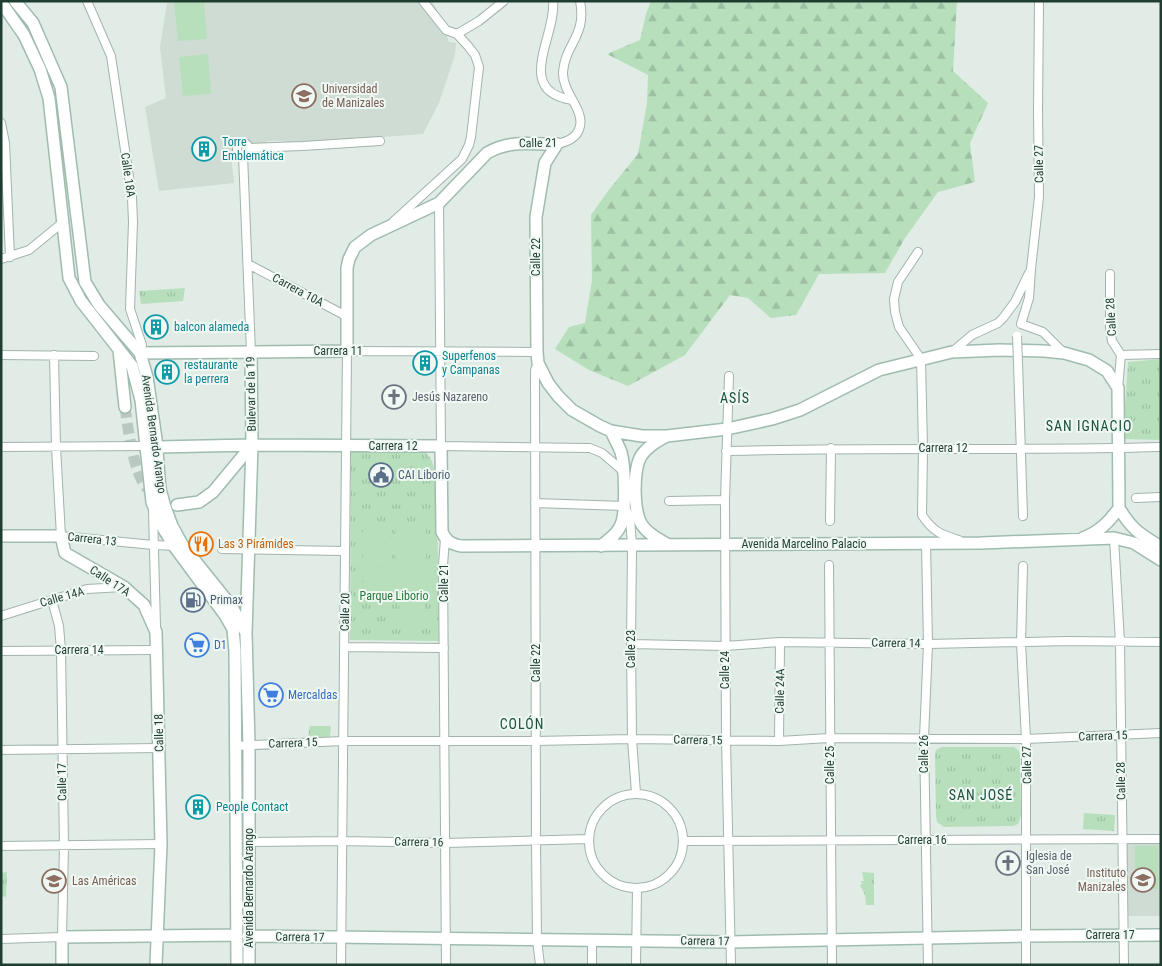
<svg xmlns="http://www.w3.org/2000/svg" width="1162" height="966" font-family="'Roboto Condensed',sans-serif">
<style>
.built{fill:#cedcd3}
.grass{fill:url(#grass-tufts)}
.forest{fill:url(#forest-firs)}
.garden{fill:#b7dfbc}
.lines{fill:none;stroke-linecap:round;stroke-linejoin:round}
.secondary-tunnel{stroke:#b9c9c1;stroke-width:11;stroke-dasharray:11 5.5;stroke-linecap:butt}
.street-casing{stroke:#a2b4ab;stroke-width:10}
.secondary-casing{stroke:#a0bcae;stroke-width:14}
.street{stroke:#fff;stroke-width:8}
.secondary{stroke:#fff;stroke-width:11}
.street-bridge-casing{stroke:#a2b4ab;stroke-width:10;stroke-linecap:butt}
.street-bridge{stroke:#fff;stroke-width:8}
.labels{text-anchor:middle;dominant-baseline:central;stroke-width:4;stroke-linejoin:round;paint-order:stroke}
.education-label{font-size:12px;fill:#785e54;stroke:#f0f8f3;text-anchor:start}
.culture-label{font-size:12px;fill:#0d838f;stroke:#f0f8f3;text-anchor:start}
.street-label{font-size:12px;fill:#1f3e31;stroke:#f0f8f3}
.worship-label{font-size:12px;fill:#5b616d;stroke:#f0f8f3;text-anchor:start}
.service-label{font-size:12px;fill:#4e5e75;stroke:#f0f8f3;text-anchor:start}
.food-label{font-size:12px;fill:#c56008;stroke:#f0f8f3;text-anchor:start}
.park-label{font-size:12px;fill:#26783a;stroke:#f0f8f3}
.shop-label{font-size:12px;fill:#366cbe;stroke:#f0f8f3;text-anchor:start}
.neighbourhood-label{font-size:14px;letter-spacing:1px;fill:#19513c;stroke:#f0f8f3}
</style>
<defs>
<pattern id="grass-tufts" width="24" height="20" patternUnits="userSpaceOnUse" patternTransform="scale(1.25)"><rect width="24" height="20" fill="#b7dfbc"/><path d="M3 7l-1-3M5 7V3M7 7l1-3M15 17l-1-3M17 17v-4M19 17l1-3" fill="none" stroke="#9dc0a2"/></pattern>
<pattern id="forest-firs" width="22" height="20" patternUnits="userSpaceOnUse" patternTransform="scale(1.25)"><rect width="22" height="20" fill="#b7dfbc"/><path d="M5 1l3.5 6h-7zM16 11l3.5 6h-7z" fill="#9dc0a2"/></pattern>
</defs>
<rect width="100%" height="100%" fill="#e0ece5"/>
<path class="built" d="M175,1H432L438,12L449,42L456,43L455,55L439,103L423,134L290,144L285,141H266L268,152L231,157L234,183L159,191L145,107L166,98L160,47L167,3Z
M1161,843V916H1126L1125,844Z"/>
<path class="grass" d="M185,288L183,301L141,304L139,291Z
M1161,359V440L1123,439L1128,362Z
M351,450H421C434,456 434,469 436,481L440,641L350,640Z
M310,726H331L330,738L308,737Z
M942,747H1014L1019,751L1020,755L1021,815L1018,824L1013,826L944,827L937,822L936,816L935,753L937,749Z
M1084,813L1115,815L1114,831L1083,829Z
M7,872L6,897L1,896V873Z
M862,872L874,873V905H866L865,895L860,885L862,884L861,881H864Z"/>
<path class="forest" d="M651,1H957L953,71L988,103L970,143L975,182L938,192L905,238L885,273L819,274L796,315L771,318L748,298L730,295L685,355L628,386L589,370L555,349L569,327L585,323L592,280L591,215L608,191L638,154L647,103L648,75L607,54L640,40L646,14Z"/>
<path class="garden" d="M204,1L207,39L178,41L174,2Z
M208,54L211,94L183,96L179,57Z
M396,524H426V563H396Z
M363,525H385V564H363Z
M431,566V587L363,588L362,567Z
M424,590V628L400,629L399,591Z
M1135,846H1158V889H1135Z"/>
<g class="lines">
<path class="secondary-tunnel" d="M125,407C128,428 133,471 146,487C153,496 166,503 177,505"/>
<g class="street-casing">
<path id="street" d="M87,1L111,56L132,197L133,222L130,309L142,345L140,353
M553,1C557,35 513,91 572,100
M1039,1L1038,110L1039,197L1031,269L1029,298L1021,324L1043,332L1064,353
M457,34L479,21L504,1
M1,123L5,143L10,257
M237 149a6 6 0 1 1 12 0a6 6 0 1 1-12 0Z
M557,144C567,142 578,137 580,126C584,109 562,92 563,72C565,44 587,36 580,1
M249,148L303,146L380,141
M243,155L251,352
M439,203L441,446L590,448L602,453L623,471
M394,221L462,159L469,145L471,137L479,67L475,55L468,46L457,34L446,30L423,1
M918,252L898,282L894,299L895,312L899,327L921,359L923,448L922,515C933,532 942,535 959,540
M1,259L29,250L62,223
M248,264L348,317
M1110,274V327L1112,341L1121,355L1118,388
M952,352L972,335L998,323L1003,318L1015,302L1029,273
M1,355L94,356
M54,355L56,447L61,536L153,545L178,546
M1121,355L1161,354
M538,363L535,370L536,841L537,940L540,965
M1018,363L1023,516
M729,376L725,500L726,740L731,965
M1,447L145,446
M726,451C871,447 1016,451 1161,447
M1136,498L1161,497
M669,501L725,500
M535,503L624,506L630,517L632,546L631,644L632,739L636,793
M153,511L156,627
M830,521L831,448
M1114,538L1120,642L1124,965
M445,539L443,565L446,965
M926,543L928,644L924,738L928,965
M222,549L345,551
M829,565L832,965
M1023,566L1021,643L1026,739V965
M1,616L87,589L123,587
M631,644L725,646L780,642L928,644L1069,641L1161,642
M344,647L444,648
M1,651L157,650
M779,741L780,642
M235,746L343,741H536L632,739L779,741L829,738L1026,739L1161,733
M1,750L159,748
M589 841a47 47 0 1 1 94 0a47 47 0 1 1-94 0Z
M684,841L1161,839
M249,842L342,841L445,843L588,839
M1,846L161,844
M1,939L62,937L64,846L61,650L59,626L52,600
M592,940V965
M341,965L347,351L537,352
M636,965L637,888"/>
</g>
<g class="secondary-casing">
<path id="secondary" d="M15,1L33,23L61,87L85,282L99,305L140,353L147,377L156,439L160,489L165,507L172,526L183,546L232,607L246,633
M1,2L24,35L40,69L49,98L69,278L81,301L132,366L141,400L152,502L160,523L174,546L225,615L233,629L235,651L237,965
M557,144L545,163L536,217L537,352L538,363L548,383L558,396L572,410L600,426L611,431L642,436H667L727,429L772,419L800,410L879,370L952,352L1000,350L1044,351L1064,353L1089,360L1107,371L1118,388L1119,508C1132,530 1140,534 1161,547
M119,350L125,407
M140,353L347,351V268L349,259L355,247L371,235L439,203L487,153C512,139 530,145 557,144
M665,437C656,442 647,447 641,456C633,470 633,511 642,525C648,534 658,539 667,544
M157,447L252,445L441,446L442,532C446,541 451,544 461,546L981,543L1114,538L1134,543L1161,560
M177,505L199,502L213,492L252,445
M1,536H61L65,553L124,587L144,605L156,632L161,844L156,965
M1083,538C1099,532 1109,522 1119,508
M601,546C609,539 619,533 622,522C626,509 625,466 621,452C618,445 614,437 611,431
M248,936L731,942L1027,936L1161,935
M62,965V937L236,935
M249,965V745L246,633L252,445L251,352"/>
</g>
<use href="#street" class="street"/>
<use href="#secondary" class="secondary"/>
<g class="street-bridge-casing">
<path id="street-bridge" d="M1017,336L1018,363"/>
</g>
<use href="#street-bridge" class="street-bridge"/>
</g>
<defs>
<g id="university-ring" transform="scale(1.25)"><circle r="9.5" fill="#f0f8f3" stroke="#8d6e63" stroke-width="1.5"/><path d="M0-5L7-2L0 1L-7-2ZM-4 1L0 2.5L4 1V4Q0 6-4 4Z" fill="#8d6e63"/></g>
<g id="building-ring" transform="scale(1.25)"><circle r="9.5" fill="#f0f8f3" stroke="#0f9aa8" stroke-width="1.5"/><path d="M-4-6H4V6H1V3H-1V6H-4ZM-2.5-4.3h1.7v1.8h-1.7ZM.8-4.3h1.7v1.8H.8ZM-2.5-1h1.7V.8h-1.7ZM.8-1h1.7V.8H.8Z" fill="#0f9aa8"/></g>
<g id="church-ring" transform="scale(1.25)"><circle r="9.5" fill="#f0f8f3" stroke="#6b7280" stroke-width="1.5"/><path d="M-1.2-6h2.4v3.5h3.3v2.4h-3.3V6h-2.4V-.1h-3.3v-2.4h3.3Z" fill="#6b7280"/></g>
<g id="civic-ring" transform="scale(1.25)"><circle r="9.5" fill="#f0f8f3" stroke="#5c6f8a" stroke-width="1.5"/><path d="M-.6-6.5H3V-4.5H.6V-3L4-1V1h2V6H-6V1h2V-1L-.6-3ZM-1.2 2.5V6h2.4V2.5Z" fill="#5c6f8a"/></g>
<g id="restaurant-ring" transform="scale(1.25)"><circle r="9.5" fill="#f0f8f3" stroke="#e8710a" stroke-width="1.5"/><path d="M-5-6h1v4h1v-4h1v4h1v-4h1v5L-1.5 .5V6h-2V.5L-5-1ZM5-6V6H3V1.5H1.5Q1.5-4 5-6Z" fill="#e8710a"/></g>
<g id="fuel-ring" transform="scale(1.25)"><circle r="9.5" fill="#f0f8f3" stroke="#5c6f8a" stroke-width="1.5"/><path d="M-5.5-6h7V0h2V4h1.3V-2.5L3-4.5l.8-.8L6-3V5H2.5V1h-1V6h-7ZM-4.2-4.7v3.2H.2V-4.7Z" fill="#5c6f8a"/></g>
<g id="supermarket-ring" transform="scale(1.25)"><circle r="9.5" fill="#f0f8f3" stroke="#3f7fe0" stroke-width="1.5"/><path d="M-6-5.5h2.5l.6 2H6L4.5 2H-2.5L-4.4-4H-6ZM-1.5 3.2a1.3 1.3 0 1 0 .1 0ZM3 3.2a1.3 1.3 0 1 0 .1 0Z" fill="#3f7fe0"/></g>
<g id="school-ring" transform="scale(1.25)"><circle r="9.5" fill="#f0f8f3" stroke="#8d6e63" stroke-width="1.5"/><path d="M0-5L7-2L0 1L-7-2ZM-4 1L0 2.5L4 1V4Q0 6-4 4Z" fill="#8d6e63"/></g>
</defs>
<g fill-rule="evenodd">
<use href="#university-ring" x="304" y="96"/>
<use href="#building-ring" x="204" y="149"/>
<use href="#building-ring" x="156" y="327"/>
<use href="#building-ring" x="425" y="363"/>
<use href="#building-ring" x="167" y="372"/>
<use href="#church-ring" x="394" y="397"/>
<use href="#civic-ring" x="381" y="475"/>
<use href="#restaurant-ring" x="201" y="544"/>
<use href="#fuel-ring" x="193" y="600"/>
<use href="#supermarket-ring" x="197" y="645"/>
<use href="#supermarket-ring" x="271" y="695"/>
<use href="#building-ring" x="198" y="807"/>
<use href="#church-ring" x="1008" y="863"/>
<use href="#school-ring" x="1143" y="880"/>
<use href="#school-ring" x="54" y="881"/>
</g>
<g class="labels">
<g class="education-label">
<text x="322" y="89">Universidad<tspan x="322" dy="14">de Manizales</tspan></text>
<text x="1126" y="873" text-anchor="end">Instituto<tspan x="1126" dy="14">Manizales</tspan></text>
<text x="72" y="881">Las Américas</text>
</g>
<g class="culture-label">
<text x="222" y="142">Torre<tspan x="222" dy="14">Emblemática</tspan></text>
<text x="174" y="327">balcon alameda</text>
<text x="442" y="356">Superfenos<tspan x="442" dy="14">y Campanas</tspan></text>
<text x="184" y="365">restaurante<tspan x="184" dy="14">la perrera</tspan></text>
<text x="216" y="807">People Contact</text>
</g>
<g class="street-label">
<text transform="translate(538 143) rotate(-1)">Calle 21</text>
<text transform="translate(1039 164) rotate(-91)">Calle 27</text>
<text transform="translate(128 175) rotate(82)">Calle 18A</text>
<text transform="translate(536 257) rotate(-90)">Calle 22</text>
<text transform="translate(298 290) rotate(28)">Carrera 10A</text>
<text transform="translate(1111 317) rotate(-93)">Calle 28</text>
<text x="338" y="351">Carrera 11</text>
<text transform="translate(251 394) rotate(-91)">Bulevar de la 19</text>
<text transform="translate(154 434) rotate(82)">Avenida Bernardo Arango</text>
<text x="393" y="446">Carrera 12</text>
<text x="943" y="448">Carrera 12</text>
<text transform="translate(92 539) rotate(6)">Carrera 13</text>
<text x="804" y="544">Avenida Marcelino Palacio</text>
<text transform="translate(110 581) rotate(33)">Calle 17A</text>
<text transform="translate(444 583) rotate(-90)">Calle 21</text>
<text transform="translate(62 597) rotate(-16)">Calle 14A</text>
<text transform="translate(345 612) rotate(-89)">Calle 20</text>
<text transform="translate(896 643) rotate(1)">Carrera 14</text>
<text transform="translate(631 649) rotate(-90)">Calle 23</text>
<text x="79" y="650">Carrera 14</text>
<text transform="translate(536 663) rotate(-90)">Calle 22</text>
<text transform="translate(725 670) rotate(-90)">Calle 24</text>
<text transform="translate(780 691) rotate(-89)">Calle 24A</text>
<text transform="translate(159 733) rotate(-91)">Calle 18</text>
<text transform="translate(1103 736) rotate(-2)">Carrera 15</text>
<text transform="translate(698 740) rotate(1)">Carrera 15</text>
<text transform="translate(293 743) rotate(-2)">Carrera 15</text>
<text transform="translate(924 754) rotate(-90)">Calle 26</text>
<text transform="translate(830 765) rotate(-90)">Calle 25</text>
<text transform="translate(1027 765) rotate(-91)">Calle 27</text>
<text transform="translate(1121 781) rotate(-91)">Calle 28</text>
<text transform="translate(62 782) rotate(-91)">Calle 17</text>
<text x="922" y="840">Carrera 16</text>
<text transform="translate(419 842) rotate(1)">Carrera 16</text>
<text transform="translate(249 888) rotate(-90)">Avenida Bernardo Arango</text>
<text x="1110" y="935">Carrera 17</text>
<text transform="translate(300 937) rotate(1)">Carrera 17</text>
<text transform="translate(705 941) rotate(1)">Carrera 17</text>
</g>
<g class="worship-label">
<text x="412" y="397">Jesús Nazareno</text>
<text x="1026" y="856">Iglesia de<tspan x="1026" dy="14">San José</tspan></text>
</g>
<g class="service-label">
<text x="398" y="475">CAI Liborio</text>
<text x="210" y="600">Primax</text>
</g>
<g class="food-label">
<text x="218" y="544">Las 3 Pirámides</text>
</g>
<g class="park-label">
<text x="394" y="596">Parque Liborio</text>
</g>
<g class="shop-label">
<text x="214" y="645">D1</text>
<text x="288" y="695">Mercaldas</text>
</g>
<g class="neighbourhood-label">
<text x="735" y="398">ASÍS</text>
<text x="1089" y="426">SAN IGNACIO</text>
<text x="522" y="724">COLÓN</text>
<text x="981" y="795">SAN JOSÉ</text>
</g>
</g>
<rect width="1162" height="966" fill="none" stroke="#1f3e31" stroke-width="5"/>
</svg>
